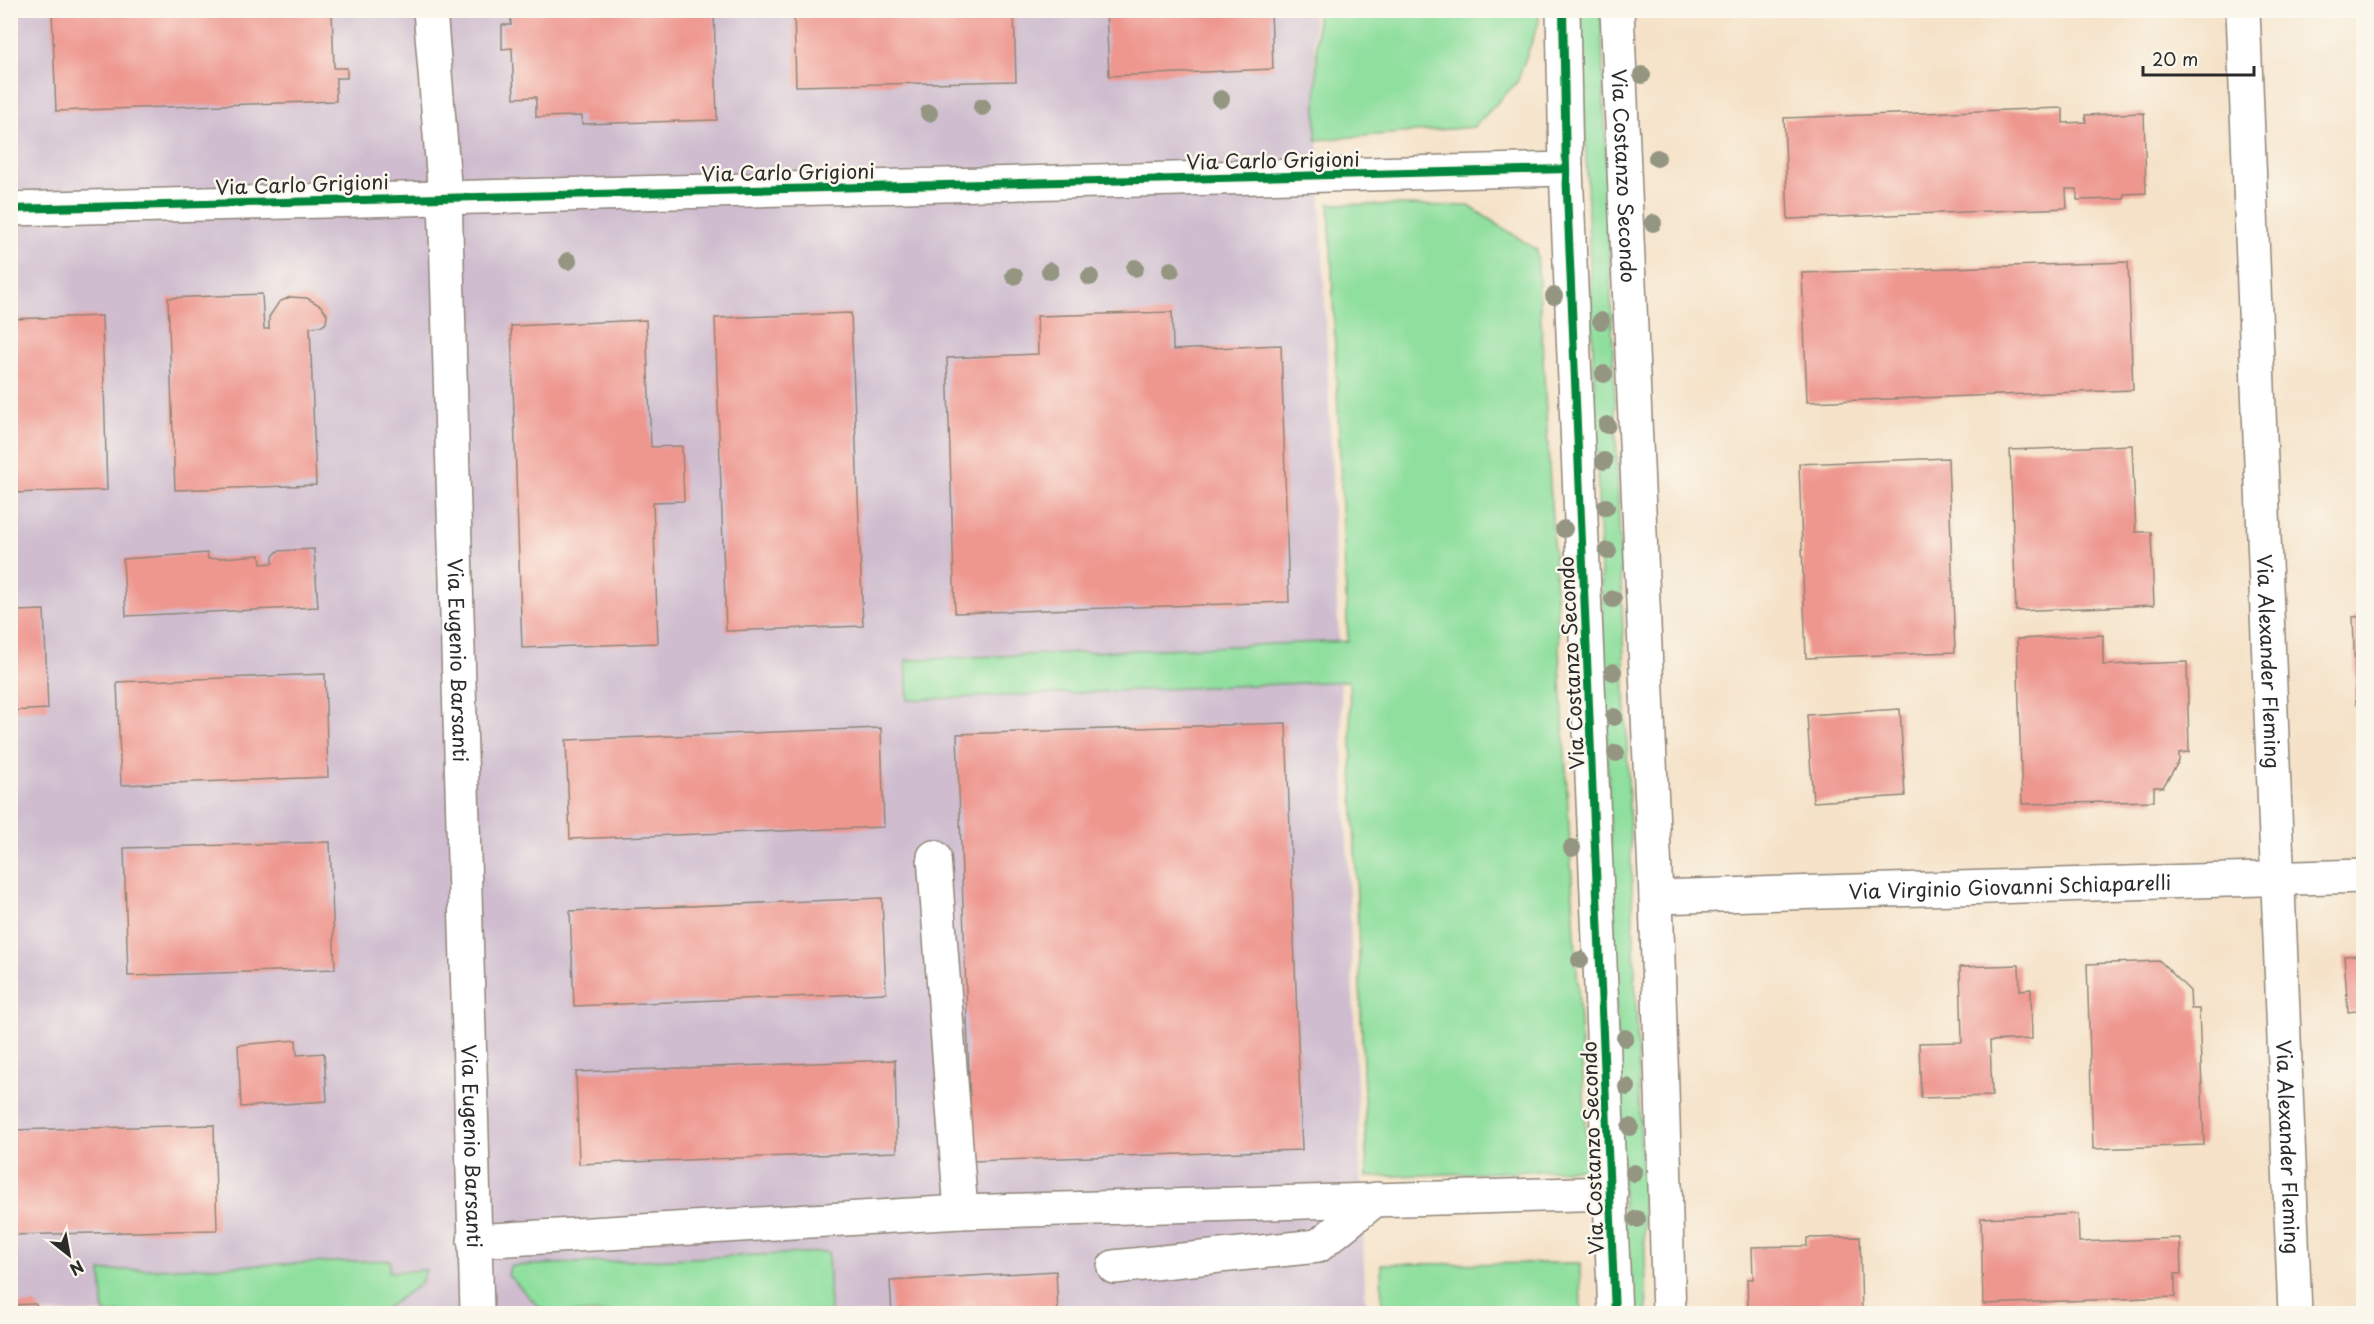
<svg xmlns="http://www.w3.org/2000/svg" width="2374" height="1324" font-family="'Playpen Sans',sans-serif">
<style>
.industrial{fill:#cfbdcf}
.green{fill:#8fdf9e;stroke:#5d8564;stroke-width:1.5}
.building{fill:#ee978f}
.lines{fill:none;stroke-linecap:round;stroke-linejoin:round}
.minor-casing{stroke:#90867a;stroke-width:36}
.minor{stroke:#fff;stroke-width:33}
.cycleway-casing{stroke:#fbf7ec;stroke-width:11}
.cycleway{stroke:#00873e;stroke-width:8}
.tree{fill:#949682}
.labels{text-anchor:middle;dominant-baseline:central;stroke-width:5;stroke-linejoin:round;paint-order:stroke}
.street-label{font-size:20px;fill:#2b2b2b;stroke:#fbf7ec}
</style>
<rect width="100%" height="100%" fill="#fbf7ec"/>
<filter id="ink" filterUnits="userSpaceOnUse"><feTurbulence type="fractalNoise" baseFrequency=".0167" numOctaves="2"/><feDisplacementMap in="SourceGraphic" scale="12" xChannelSelector="R" yChannelSelector="G"/><feConvolveMatrix kernelMatrix="1 2 1 2 8 2 1 2 1" color-interpolation-filters="sRGB"/></filter>
<filter id="wash" filterUnits="userSpaceOnUse"><feTurbulence type="fractalNoise" baseFrequency=".008" numOctaves="4" result="noise"/><feDisplacementMap in="SourceGraphic" scale="24" xChannelSelector="R" yChannelSelector="G"/><feGaussianBlur stdDeviation="1.35" result="paint"/><feColorMatrix in="noise" values="0 0 0 0 0 0 0 0 0 0 0 0 0 0 0 0 0 1.4 0 .05"/><feComposite in="paint" operator="in"/></filter>
<g filter="url(#wash)">
<rect width="100%" height="100%" fill="#f5e2c8"/>
<path class="industrial" d="M10,11H1313L1366,1313H11Z"/>
<path class="green" d="M1317,11H1538L1539,22L1517,82L1474,127L1316,140Z
M1581,11H1601L1647,1313H1627Z
M1329,204L1469,206L1537,250L1588,1169L1367,1177L1349,681L908,700L906,660L1348,641Z
M828,1252L830,1313H545L508,1275L510,1266Z
M390,1260L389,1272L426,1270L420,1284L379,1313H104L101,1271Z
M1580,1263L1581,1313H1382L1381,1264Z"/>
<g id="blocks">
<path class="building" d="M52,10H332L334,68H347V78H336V101L56,111Z
M511,10H714L717,120L582,124V116L536,117V97L514,98L512,48L502,49V25H511Z
M794,10H1014L1016,81L796,86Z
M1106,10H1271L1273,69L1109,76Z
M2063,108V123L2086,122L2085,115L2144,113L2146,193L2124,194V199L2077,200V189H2066L2067,208L1788,219L1784,118Z
M2128,262L2133,390L1807,402L1802,273Z
M262,294L264,329H269V317L279,302L290,297L307,298L321,306L327,314L326,323L322,326L310,327L316,485L175,490L168,298Z
M1172,312L1173,350L1281,345L1289,602L955,613L947,358L1038,354L1037,316Z
M851,313L863,626L726,631L715,318Z
M102,316L107,490L10,493V319Z
M646,320L651,447L682,446L684,501L653,502L658,643L522,648L511,326Z
M2132,445L2136,532H2151L2154,605L2016,611L2010,450Z
M1948,458L1955,652L1806,658L1799,464Z
M314,549L318,607L126,616L123,559L207,553L208,559L260,555L261,564L273,563V556L278,551Z
M10,592L16,600L17,611L44,610L48,709L10,711Z
M2364,616V703L2356,704L2353,617Z
M2103,635V665L2187,662L2189,752L2179,753V761L2163,787H2154V801L2022,804L2017,639Z
M325,674L328,777L121,785L117,682Z
M1900,709L1905,796L1813,802L1807,715Z
M1286,723L1302,1150L972,1161L957,734Z
M881,728L884,827L570,839L566,740Z
M330,842L335,969L128,976L124,848Z
M882,898L886,993L574,1006L570,911Z
M2364,955V1010L2348,1012L2344,956Z
M2160,961L2190,991L2191,1009H2199L2204,1145L2093,1149L2087,964Z
M2019,965L2020,990L2031,989L2032,1039L1990,1041L1992,1096L1921,1098L1919,1043L1962,1042L1960,967Z
M296,1040L297,1055L324,1053L327,1101L241,1107L238,1045Z
M895,1060L897,1152L579,1164L576,1072Z
M214,1125L217,1230L10,1235V1130Z
M2078,1214L2079,1242L2180,1238L2181,1274H2175V1297L1983,1304L1981,1218Z
M1860,1237L1862,1314H1804L1801,1307L1748,1309L1747,1279H1753L1752,1247L1807,1246V1238Z
M1056,1271L1058,1314H892L890,1281Z
M35,1304L43,1314H10V1305Z"/>
</g>
</g>
<g filter="url(#ink)">
<use href="#blocks" fill-opacity="0" stroke="#90867a" stroke-width="1.5"/>
<g class="lines">
<g class="minor-casing">
<g id="minor">
<path id="s1" d="M430,10L445,196L477,1311"/>
<path d="M1563,10L1566,169L1615,1314"/>
<path id="s2" d="M1617,10L1656,897L1669,1314"/>
<path id="s3" d="M2243,10L2295,1314"/>
<path d="M10,209L1566,169"/>
<path d="M934,857L961,1212L1611,1193"/>
<path id="s4" d="M1656,897L2364,876"/>
<path d="M474,1241L961,1212"/>
<path d="M1114,1267L1318,1246L1376,1199"/>
</g>
</g>
<use href="#minor" class="minor"/>
<g class="cycleway-casing">
<path id="cycleway" d="M1563,10L1566,169L1615,1314
M10,209L1566,169"/>
</g>
<use href="#cycleway" class="cycleway"/>
</g>
<g class="tree">
<circle cx="1642" cy="75" r="9"/>
<circle cx="1221" cy="99" r="9"/>
<circle cx="982" cy="107" r="9"/>
<circle cx="929" cy="113" r="9"/>
<circle cx="1657" cy="158" r="9"/>
<circle cx="1653" cy="223" r="9"/>
<circle cx="568" cy="261" r="9"/>
<circle cx="1135" cy="268" r="9"/>
<circle cx="1171" cy="270" r="9"/>
<circle cx="1050" cy="271" r="9"/>
<circle cx="1014" cy="276" r="9"/>
<circle cx="1090" cy="277" r="9"/>
<circle cx="1554" cy="296" r="9"/>
<circle cx="1601" cy="321" r="9"/>
<circle cx="1604" cy="374" r="9"/>
<circle cx="1607" cy="425" r="9"/>
<circle cx="1604" cy="461" r="9"/>
<circle cx="1606" cy="507" r="9"/>
<circle cx="1564" cy="529" r="9"/>
<circle cx="1608" cy="551" r="9"/>
<circle cx="1613" cy="599" r="9"/>
<circle cx="1613" cy="672" r="9"/>
<circle cx="1614" cy="717" r="9"/>
<circle cx="1616" cy="753" r="9"/>
<circle cx="1572" cy="848" r="9"/>
<circle cx="1580" cy="960" r="9"/>
<circle cx="1625" cy="1038" r="9"/>
<circle cx="1627" cy="1087" r="9"/>
<circle cx="1630" cy="1127" r="9"/>
<circle cx="1634" cy="1173" r="9"/>
<circle cx="1637" cy="1219" r="9"/>
</g>
</g>
<g class="labels">
<g class="street-label">
<text transform="translate(1273 160) rotate(-1)">Via Carlo Grigioni</text>
<text transform="translate(788 172) rotate(-1)">Via Carlo Grigioni</text>
<text stroke="none"><textPath href="#s2" startOffset="166">Via Costanzo Secondo</textPath></text>
<text transform="translate(302 184) rotate(-2)">Via Carlo Grigioni</text>
<text stroke="none"><textPath href="#s1" startOffset="651">Via Eugenio Barsanti</textPath></text>
<text stroke="none"><textPath href="#s3" startOffset="652">Via Alexander Fleming</textPath></text>
<text transform="translate(1571 663) rotate(-93)">Via Costanzo Secondo</text>
<text stroke="none"><textPath href="#s4" startOffset="354">Via Virginio Giovanni Schiaparelli</textPath></text>
<text stroke="none"><textPath href="#s1" startOffset="1137">Via Eugenio Barsanti</textPath></text>
<text transform="translate(1592 1148) rotate(-92)">Via Costanzo Secondo</text>
<text stroke="none"><textPath href="#s3" startOffset="1138">Via Alexander Fleming</textPath></text>
</g>
</g>
<rect width="2374" height="1324" fill="none" stroke="#fbf7ec" stroke-width="36"/>
<g transform="translate(69 1255) rotate(149)" stroke="#fbf7ec" stroke-width="4.5" paint-order="stroke">
<path d="M0-4.5L10 22L0 15L-10 22Z" fill="#2b2b2b"/>
<text y="-9" font-size="16" font-weight="bold" text-anchor="middle" fill="#2b2b2b">N</text>
</g>
<path d="M2143 66v9h111v-9" fill="none" stroke="#2b2b2b" stroke-width="3"/>
<text x="2152" y="66" font-size="18" fill="#2b2b2b" stroke="#fbf7ec" stroke-width="4.5" paint-order="stroke">20 m</text>
</svg>
